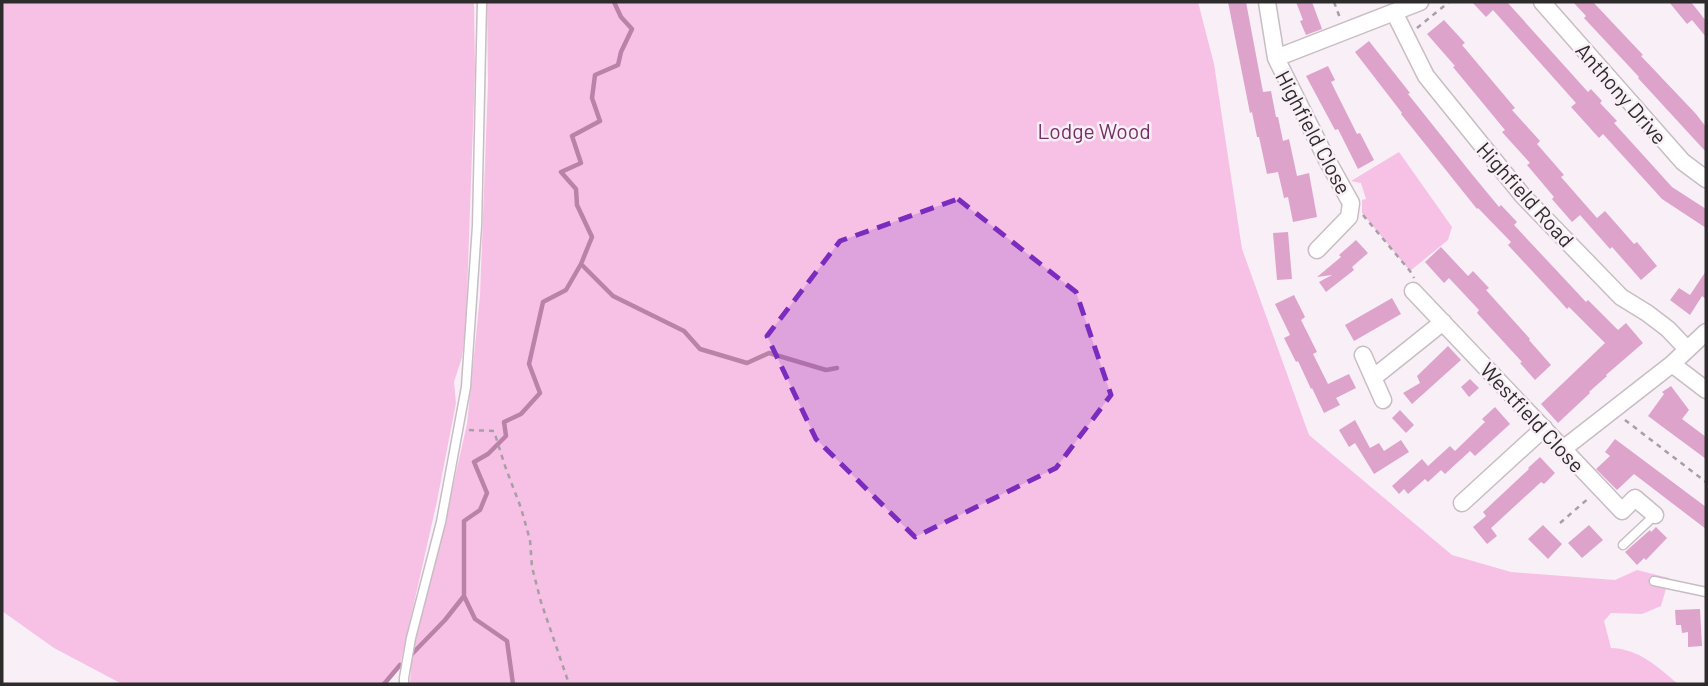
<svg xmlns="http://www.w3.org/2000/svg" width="1708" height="686" font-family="Barlow,sans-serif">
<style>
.green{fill:#f7c1e5}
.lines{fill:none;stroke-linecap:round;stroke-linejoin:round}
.stream{stroke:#bb82a9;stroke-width:4.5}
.building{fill:#dea3cb}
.lane-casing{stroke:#c7bdc3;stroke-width:11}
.street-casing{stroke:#c7bdc3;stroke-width:19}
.path{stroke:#a69fa4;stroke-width:2.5;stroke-dasharray:5 5;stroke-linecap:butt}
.lane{stroke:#fff;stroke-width:8}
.street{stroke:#fff;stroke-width:16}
.marked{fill:#7b2cbf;fill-opacity:0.2;stroke:#7b2cbf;stroke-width:5;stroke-dasharray:14 9;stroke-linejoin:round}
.labels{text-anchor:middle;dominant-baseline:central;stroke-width:5;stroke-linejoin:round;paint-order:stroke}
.street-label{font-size:21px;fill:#2e2b2d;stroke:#f9eff6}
.park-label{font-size:21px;fill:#743062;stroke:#f9eff6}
</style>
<rect width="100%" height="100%" fill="#f9eff6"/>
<path class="green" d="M2,2H474L475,69L466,323L462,357L454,382L456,403L437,501L400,665L384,684H122L54,648L2,611Z
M487,2H1198L1214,64L1242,249L1309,435L1452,555L1511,572L1615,580L1637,570L1669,578L1661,606L1642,614L1611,613L1604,621L1611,648C1639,649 1657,666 1678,684H410L412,654L440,543L467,424L480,296L488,83Z
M1399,152L1452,227L1448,240L1410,271L1362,213V200L1366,199L1361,183L1351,181Z"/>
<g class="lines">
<path class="stream" d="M581,264L613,296L684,331L700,349L747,363L769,353L826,370L837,368
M412,654L445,620L464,596
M384,684L400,665
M513,684L507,641L475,619L464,596V521L480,510L487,493L474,462L488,454L506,436L504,422L521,414L540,393L529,364L543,302L566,290L581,264L592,237L577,205L576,189L561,172L581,163L572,136L600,121L592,98L595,75L618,65L621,52L632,29L621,17L614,2"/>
</g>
<path class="building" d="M1228,2H1246L1263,92L1271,91L1276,117H1278L1283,141L1289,139L1297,176L1309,173L1317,217L1293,222L1288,197L1284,198L1278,172L1267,174L1259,137H1257L1252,112L1250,113Z
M1296,2H1312L1322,29L1306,35L1300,21L1303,20Z
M1472,2H1507L1588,92L1591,89L1602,101L1600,103L1617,121L1614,123L1672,187L1706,209V228L1662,199L1603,134L1599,138L1571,107L1576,103L1493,10L1486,17Z
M1573,2H1593L1643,55L1641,56L1696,114L1706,127V152L1638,78L1639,77L1584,18L1586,16Z
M1669,2H1691L1706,21V37L1692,20L1687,24Z
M1444,20L1465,43L1462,45L1515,108L1512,110L1540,141L1537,144L1564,175L1561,177L1597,218L1605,211L1634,244L1637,242L1657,266L1641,280L1612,247L1610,249L1580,215L1572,222L1552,199L1554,197L1527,165L1530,163L1502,132L1505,130L1453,67L1455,66L1427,34Z
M1369,41L1410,93L1408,94L1471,173L1499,207L1501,205L1517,222L1514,225L1586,302L1588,300L1618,330L1626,323L1643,343L1606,375L1607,376L1589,392L1590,393L1558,423L1541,404L1605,343L1569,307L1567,309L1559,300L1508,245L1511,242L1478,208L1477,209L1401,114L1402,113L1355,52Z
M1328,66L1335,80L1331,82L1357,134L1360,133L1374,160L1358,169L1338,129L1335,130L1306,76Z
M1288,232L1292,279L1277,280L1273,233Z
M1356,240L1368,253L1352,267L1354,270L1326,292L1319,282L1332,275L1317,277L1341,257L1339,255Z
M1441,247L1468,276L1473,271L1489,288L1486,290L1530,339L1529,340L1551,365L1535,380L1520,363L1522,362L1477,313L1479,310L1449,278L1444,283L1425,262Z
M1706,271V299L1702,296L1690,315L1670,300L1679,288L1690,295Z
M1294,295L1305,317L1301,320L1317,352L1313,354L1328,384L1349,374L1356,388L1336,398L1340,405L1324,413L1312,388L1311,389L1298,361L1296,362L1284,338L1290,335L1275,304Z
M1392,298L1401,314L1354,341L1345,325Z
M1448,346L1461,360L1412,404L1403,393L1420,383L1417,376Z
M1470,379L1479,388L1469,397L1461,387Z
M1671,386L1689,410L1682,419L1706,437V459L1648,416L1664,394L1662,392Z
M1495,407L1510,424L1475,456L1470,451L1445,474L1441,470L1428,482L1425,479L1408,494L1404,489L1399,494L1392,486L1422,459L1428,466L1450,446L1455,451L1485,422L1482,419Z
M1400,410L1414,425L1406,433L1392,418Z
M1355,420L1370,448L1379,443L1384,451L1401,440L1409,452L1374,474L1355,443L1349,447L1339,430Z
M1615,439L1706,507V529L1634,474L1617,490L1596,469L1610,456L1605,452Z
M1540,457L1555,473L1544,484L1541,482L1491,528L1497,536L1487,544L1473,527L1486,516L1483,512L1529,469L1528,468Z
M1543,525L1562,544L1548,559L1528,539Z
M1589,525L1603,540L1582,558L1568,543Z
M1656,527L1667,538L1646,560L1644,558L1637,565L1625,552L1650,530L1651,532Z
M1700,609L1702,646L1688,647V632L1682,633L1681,625H1676L1675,610Z"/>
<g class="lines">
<g class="lane-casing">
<path id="lane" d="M1623,545L1655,515
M1654,581L1706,592
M404,684V678L411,638L441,522L466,387L477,226L482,2"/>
</g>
<g class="street-casing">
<path id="street" d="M1267,2L1276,58L1327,160L1351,203L1349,217L1317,250
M1542,2L1683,162L1706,179
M1394,12L1426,76L1523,196L1621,297L1647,313L1668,329L1687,349
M1276,58L1420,2
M1413,291L1622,511L1635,498L1655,515
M1363,355L1383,400
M1672,364L1706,390
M1373,378L1443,322
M1563,449L1672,364L1706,332
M1462,503L1544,428"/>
</g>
<path class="path" d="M1334,2L1340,18
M1417,28L1449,2
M1363,215L1410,271L1414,278
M1625,420L1706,482
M469,430L494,431L505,466L521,508L530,540L532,567L541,602L569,684
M1560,523L1590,497"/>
<use href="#lane" class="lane"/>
<use href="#street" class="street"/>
</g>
<path class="marked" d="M958,199L1076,292L1111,395L1056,468L915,537L816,439L767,336L840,241Z"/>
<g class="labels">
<g class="street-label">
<text transform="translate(1622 93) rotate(49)">Anthony Drive</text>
<text transform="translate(1314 132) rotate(62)">Highfield Close</text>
<text transform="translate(1526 194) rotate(48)">Highfield Road</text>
<text transform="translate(1533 417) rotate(47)">Westfield Close</text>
</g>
<g class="park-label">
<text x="1094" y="130">Lodge Wood</text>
</g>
</g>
<rect width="1708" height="686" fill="none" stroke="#2e2b2d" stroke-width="7"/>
</svg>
